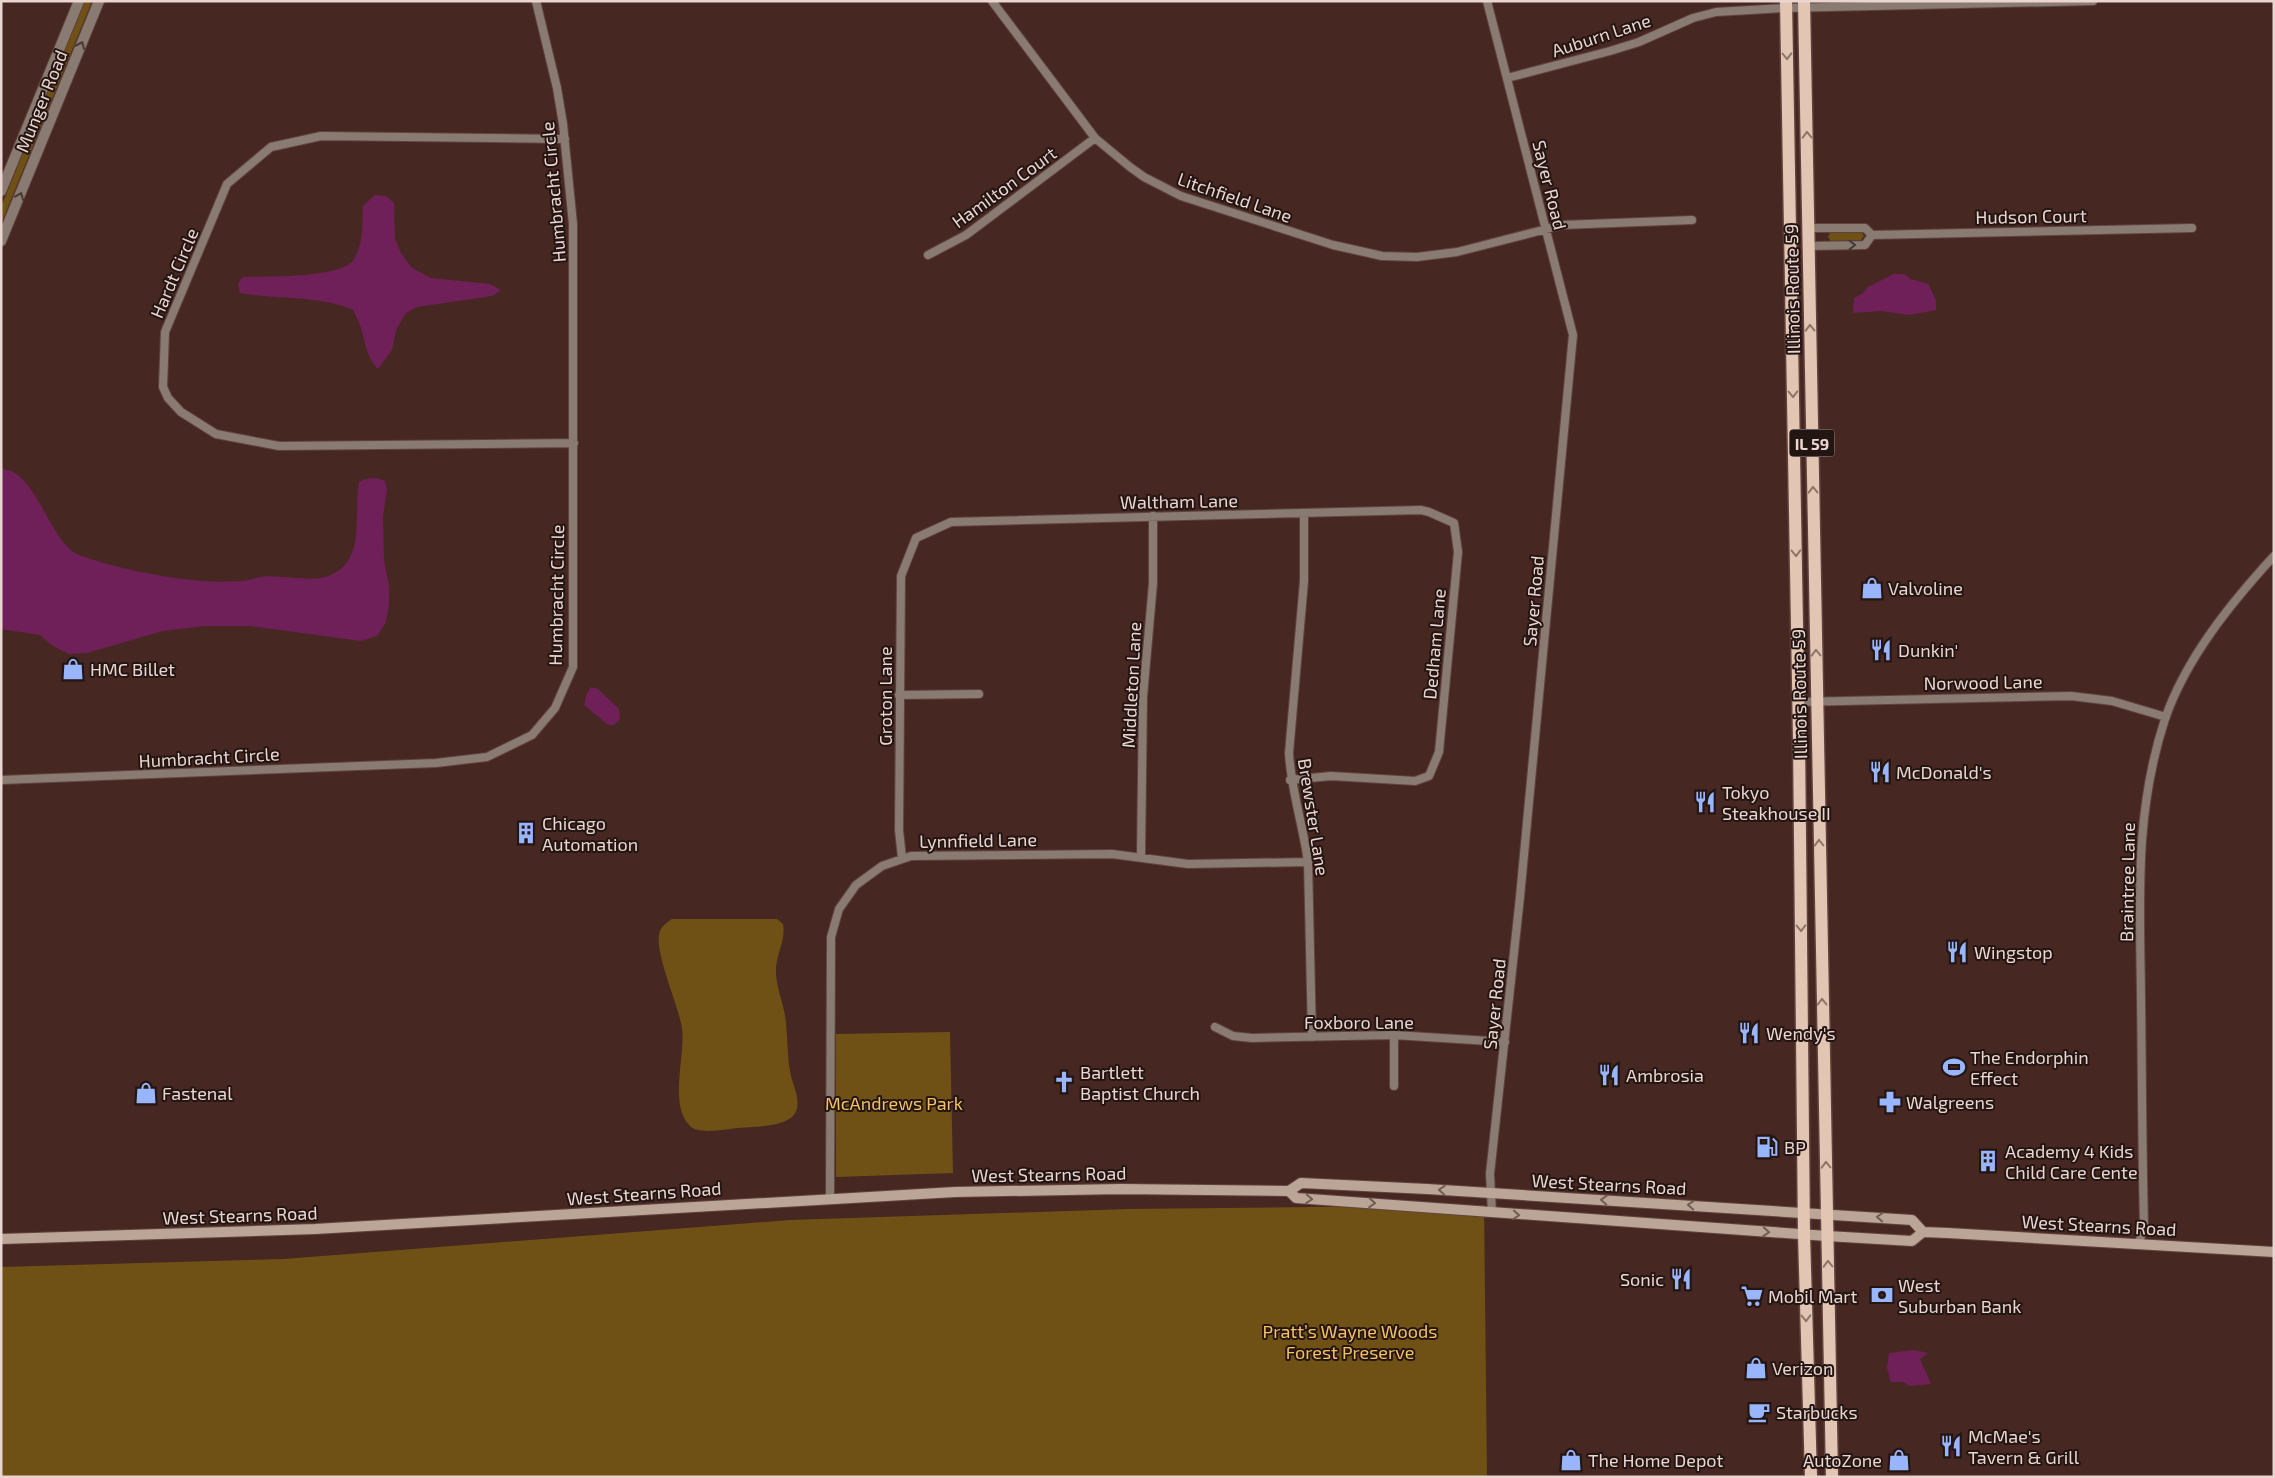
<svg xmlns="http://www.w3.org/2000/svg" width="2275" height="1478" font-family="'Exo 2',sans-serif">
<style>
.green{fill:#6f5115}
.water{fill:#6f2059}
.lines{fill:none;stroke-linecap:round;stroke-linejoin:round}
.minor-casing{stroke:#61433e;stroke-width:10}
.tertiary-casing{stroke:#61433e;stroke-width:12}
.secondary-casing{stroke:#61433e;stroke-width:12}
.primary-casing{stroke:#61433e;stroke-width:15}
.minor{stroke:#897b72;stroke-width:8}
.tertiary{stroke:#897b72;stroke-width:10}
.secondary{stroke:#bba596;stroke-width:10}
.primary{stroke:#e2c5b2;stroke-width:12}
.oneway{stroke:#473934}
.oneway2{stroke:#8c766a}
.oneway3{stroke:#6f5d54}
.labels{text-anchor:middle;dominant-baseline:central;stroke-width:4;stroke-linejoin:round;paint-order:stroke}
.shield{fill:#231512;stroke:#ae9b98;stroke-width:1}
.shield-label{font-size:16px;font-weight:bold;fill:#ead5d1}
.street-label{font-size:18px;fill:#ead5d1;stroke:#231512}
.poi-label{font-size:18px;fill:#ead5d1;stroke:#231512;text-anchor:start}
.park-label{font-size:18px;fill:#f6c162;stroke:#231512}
</style>
<rect width="100%" height="100%" fill="#472722"/>
<path class="green" d="M85,1H92L1,224V207Z
M1830,233H1862L1864,236L1861,240L1831,241L1828,237Z
M672,919H777L783,924C786,939 777,953 776,968C775,987 785,1005 786,1024C788,1042 787,1059 791,1076C794,1088 803,1105 793,1116C782,1127 752,1127 738,1128C726,1129 699,1135 690,1126C667,1103 688,1051 681,1023C676,1000 656,955 659,935C660,927 666,923 672,919Z
M950,1032L953,1173L836,1177V1034Z
M1484,1205L1487,1477H1V1267L284,1259L790,1220L1128,1209Z"/>
<path class="water" d="M375,195L386,196L394,203L395,239L401,253L412,268L431,278L490,284L501,290L492,296L417,307L406,313L396,330L392,350L378,369C366,357 366,343 361,328C359,322 356,316 353,310C319,295 277,300 240,293L238,283L243,277C266,276 342,279 354,259C364,243 362,223 363,206Z
M1894,274H1904L1911,279L1928,284L1936,300V310L1909,315L1881,311L1853,313L1854,298L1862,294L1868,287Z
M1,469C34,469 47,532 72,551C78,556 89,558 97,561C138,573 199,585 242,581C248,581 254,578 260,577C288,573 321,589 344,566C363,546 354,506 359,482C369,477 375,477 385,481L387,490L383,516L384,560L389,586V604L386,622L377,636L361,641L250,626H205L163,631L87,653L69,654L53,646L40,635L1,629Z
M591,687L598,689L619,709L620,719L614,725H608L584,705L587,693Z
M1914,1350L1928,1353L1920,1359L1931,1384L1910,1386L1903,1382H1891L1887,1368L1889,1353Z"/>
<g class="lines">
<g class="minor-casing">
<path id="minor" d="M992,1L1095,138L1130,167L1144,177L1181,196L1333,245L1382,256L1417,257L1457,252L1562,225L1692,220
M1487,1L1573,335L1520,897L1490,1174L1492,1213
M1507,78L1610,51L1639,42L1693,18L1716,12L1786,8L2093,1
M565,139L321,136L271,147L227,184L165,332L163,387L168,398L181,412L216,434L279,446L574,443
M1808,228H1865L1872,235
M1872,235L2192,228
M1809,246L1865,245L1872,235
M928,255L966,235L1095,138
M1304,513V581L1289,753C1291,790 1303,825 1308,862L1312,1037
M899,695L979,694
M1798,702L2071,696L2112,701L2166,717
M1,780L436,763L487,757L532,735L555,708L573,667V224L563,124L557,88L536,1
M1141,856L1143,697L1153,583V516
M902,858L899,830L901,576L916,538L951,522L1421,510L1429,512L1454,523L1458,552L1439,752L1429,776L1415,781L1331,776L1290,780
M1215,1027L1233,1036L1252,1038L1394,1035L1505,1042
M1394,1086V1035
M830,1198L831,937L839,909L856,885L882,866L911,856L1112,854L1188,864L1308,862
M2139,1244L2144,1224C2142,1148 2142,1072 2141,997C2140,899 2134,814 2165,719C2186,658 2231,603 2274,556"/>
</g>
<g class="tertiary-casing">
<path id="tertiary" d="M1,191L79,1
M1,241L99,1"/>
</g>
<g class="secondary-casing">
<path id="secondary" d="M1289,1191L1296,1198L1827,1236L1912,1241L1923,1232L1948,1233L2274,1252
M1,1239L315,1229L955,1192L1121,1189L1289,1191L1301,1183L1427,1189L1912,1220L1923,1232"/>
</g>
<g class="primary-casing">
<path id="primary" d="M1786,1L1799,739L1804,1234L1811,1477
M1804,1L1832,1477"/>
</g>
<use href="#minor" class="minor"/>
<use href="#tertiary" class="tertiary"/>
<use href="#secondary" class="secondary"/>
<use href="#primary" class="primary"/>
</g>
<defs><path id="oneway-chevron" d="M-2-3.5L2.5 0L-2 3.5" fill="none" stroke-width="1.6" stroke-linecap="round" stroke-linejoin="round" transform="scale(1.25)"/></defs>
<g class="oneway">
<use href="#oneway-chevron" transform="translate(81 45) rotate(-68)"/>
<use href="#oneway-chevron" transform="translate(20 196) rotate(-68)"/>
<use href="#oneway-chevron" transform="translate(1852 245)"/>
</g>
<g class="oneway2">
<use href="#oneway-chevron" transform="translate(1787 56) rotate(89)"/>
<use href="#oneway-chevron" transform="translate(1807 135) rotate(-91)"/>
<use href="#oneway-chevron" transform="translate(1810 328) rotate(-91)"/>
<use href="#oneway-chevron" transform="translate(1793 394) rotate(89)"/>
<use href="#oneway-chevron" transform="translate(1813 490) rotate(-91)"/>
<use href="#oneway-chevron" transform="translate(1796 553) rotate(89)"/>
<use href="#oneway-chevron" transform="translate(1816 653) rotate(-91)"/>
<use href="#oneway-chevron" transform="translate(1819 843) rotate(-91)"/>
<use href="#oneway-chevron" transform="translate(1801 928) rotate(89)"/>
<use href="#oneway-chevron" transform="translate(1822 1002) rotate(-91)"/>
<use href="#oneway-chevron" transform="translate(1826 1165) rotate(-91)"/>
<use href="#oneway-chevron" transform="translate(1828 1264) rotate(-91)"/>
<use href="#oneway-chevron" transform="translate(1806 1318) rotate(89)"/>
</g>
<g class="oneway3">
<use href="#oneway-chevron" transform="translate(1442 1190) rotate(-176)"/>
<use href="#oneway-chevron" transform="translate(1309 1199) rotate(4)"/>
<use href="#oneway-chevron" transform="translate(1604 1200) rotate(-177)"/>
<use href="#oneway-chevron" transform="translate(1372 1203) rotate(4)"/>
<use href="#oneway-chevron" transform="translate(1691 1205) rotate(-176)"/>
<use href="#oneway-chevron" transform="translate(1516 1215) rotate(4)"/>
<use href="#oneway-chevron" transform="translate(1880 1217) rotate(-176)"/>
<use href="#oneway-chevron" transform="translate(1766 1232) rotate(4)"/>
</g>
<defs>
<g id="shop-bare" transform="scale(1.725)"><path d="M-5-2.5h2.3a2.7 3.5 0 0 1 5.4 0H5L5.5 6h-11ZM-1.5-2.5h3a1.5 2.3 0 0 0-3 0Z" fill="#98b5fd" stroke="#231512" stroke-width="2.5" paint-order="stroke"/></g>
<g id="restaurant-bare" transform="scale(1.725)"><path d="M-5-6h1v4h1v-4h1v4h1v-4h1v5L-1.5 .5V6h-2V.5L-5-1ZM5-6V6H3V1.5H1.5Q1.5-4 5-6Z" fill="#98b5fd" stroke="#231512" stroke-width="2.5" paint-order="stroke"/></g>
<g id="building-bare" transform="scale(1.725)"><path d="M-4-6H4V6H1V3H-1V6H-4ZM-2.5-4.3h1.7v1.8h-1.7ZM.8-4.3h1.7v1.8H.8ZM-2.5-1h1.7V.8h-1.7ZM.8-1h1.7V.8H.8Z" fill="#98b5fd" stroke="#231512" stroke-width="2.5" paint-order="stroke"/></g>
<g id="stadium-bare" transform="scale(1.725)"><path d="M0-5a6.5 5 0 1 0 0 10a6.5 5 0 1 0 0-10ZM-3.5-1.8h7v3.6h-7Z" fill="#98b5fd" stroke="#231512" stroke-width="2.5" paint-order="stroke"/></g>
<g id="church-bare" transform="scale(1.725)"><path d="M-1.2-6h2.4v3.5h3.3v2.4h-3.3V6h-2.4V-.1h-3.3v-2.4h3.3Z" fill="#98b5fd" stroke="#231512" stroke-width="2.5" paint-order="stroke"/></g>
<g id="pharmacy-bare" transform="scale(1.725)"><path d="M-2-6h4v4h4v4h-4v4h-4v-4h-4v-4h4Z" fill="#98b5fd" stroke="#231512" stroke-width="2.5" paint-order="stroke"/></g>
<g id="fuel-bare" transform="scale(1.725)"><path d="M-5.5-6h7V0h2V4h1.3V-2.5L3-4.5l.8-.8L6-3V5H2.5V1h-1V6h-7ZM-4.2-4.7v3.2H.2V-4.7Z" fill="#98b5fd" stroke="#231512" stroke-width="2.5" paint-order="stroke"/></g>
<g id="bank-bare" transform="scale(1.725)"><path d="M-6-4H6V4H-6ZM0-2.3a2.3 2.3 0 1 0 0 4.6a2.3 2.3 0 1 0 0-4.6Z" fill="#98b5fd" stroke="#231512" stroke-width="2.5" paint-order="stroke"/></g>
<g id="supermarket-bare" transform="scale(1.725)"><path d="M-6-5.5h2.5l.6 2H6L4.5 2H-2.5L-4.4-4H-6ZM-1.5 3.2a1.3 1.3 0 1 0 .1 0ZM3 3.2a1.3 1.3 0 1 0 .1 0Z" fill="#98b5fd" stroke="#231512" stroke-width="2.5" paint-order="stroke"/></g>
<g id="cafe-bare" transform="scale(1.725)"><path d="M-5.5-4.5H6V0H3Q3 3.5 0 3.5H-2.5Q-5.5 3.5-5.5 0ZM3-3.2v2h1.7v-2ZM-6 4.5H4V6H-6Z" fill="#98b5fd" stroke="#231512" stroke-width="2.5" paint-order="stroke"/></g>
</defs>
<g fill-rule="evenodd">
<use href="#shop-bare" x="1872" y="588"/>
<use href="#restaurant-bare" x="1881" y="650"/>
<use href="#shop-bare" x="73" y="669"/>
<use href="#restaurant-bare" x="1880" y="772"/>
<use href="#restaurant-bare" x="1705" y="802"/>
<use href="#building-bare" x="526" y="833"/>
<use href="#restaurant-bare" x="1957" y="952"/>
<use href="#restaurant-bare" x="1749" y="1033"/>
<use href="#stadium-bare" x="1954" y="1067"/>
<use href="#restaurant-bare" x="1609" y="1075"/>
<use href="#church-bare" x="1064" y="1082"/>
<use href="#shop-bare" x="146" y="1093"/>
<use href="#pharmacy-bare" x="1890" y="1102"/>
<use href="#fuel-bare" x="1767" y="1147"/>
<use href="#building-bare" x="1988" y="1161"/>
<use href="#restaurant-bare" x="1681" y="1279"/>
<use href="#bank-bare" x="1882" y="1295"/>
<use href="#supermarket-bare" x="1752" y="1296"/>
<use href="#shop-bare" x="1756" y="1368"/>
<use href="#cafe-bare" x="1759" y="1412"/>
<use href="#restaurant-bare" x="1951" y="1446"/>
<use href="#shop-bare" x="1571" y="1460"/>
<use href="#shop-bare" x="1899" y="1460"/>
</g>
<g class="labels">
<rect class="shield" x="1789.5" y="429.5" width="45" height="27" rx="4"/>
<g class="shield-label">
<text x="1812" y="443">IL 59</text>
</g>
<g class="street-label">
<text transform="translate(1601 35) rotate(-18)">Auburn Lane</text>
<text transform="translate(41 101) rotate(-68)">Munger Road</text>
<text transform="translate(1550 185) rotate(76)">Sayer Road</text>
<text transform="translate(1004 187) rotate(-36)">Hamilton Court</text>
<text transform="translate(553 192) rotate(-95)">Humbracht Circle</text>
<text transform="translate(1235 197) rotate(19)">Litchfield Lane</text>
<text transform="translate(2031 216) rotate(-1)">Hudson Court</text>
<text transform="translate(174 273) rotate(-67)">Hardt Circle</text>
<text transform="translate(1792 289) rotate(-91)">Illinois Route 59</text>
<text transform="translate(1179 501) rotate(-1)">Waltham Lane</text>
<text transform="translate(556 595) rotate(-89)">Humbracht Circle</text>
<text transform="translate(1533 601) rotate(-85)">Sayer Road</text>
<text transform="translate(1434 644) rotate(-85)">Dedham Lane</text>
<text transform="translate(1983 682) rotate(-1)">Norwood Lane</text>
<text transform="translate(1131 685) rotate(-87)">Middleton Lane</text>
<text transform="translate(1799 694) rotate(-91)">Illinois Route 59</text>
<text transform="translate(885 696) rotate(-90)">Groton Lane</text>
<text transform="translate(209 757) rotate(-3)">Humbracht Circle</text>
<text transform="translate(1314 817) rotate(81)">Brewster Lane</text>
<text transform="translate(978 840) rotate(-1)">Lynnfield Lane</text>
<text transform="translate(2127 882) rotate(-89)">Braintree Lane</text>
<text transform="translate(1494 1004) rotate(-84)">Sayer Road</text>
<text x="1359" y="1022">Foxboro Lane</text>
<text transform="translate(1049 1174) rotate(-1)">West Stearns Road</text>
<text transform="translate(1609 1184) rotate(3)">West Stearns Road</text>
<text transform="translate(644 1193) rotate(-4)">West Stearns Road</text>
<text transform="translate(240 1215) rotate(-2)">West Stearns Road</text>
<text transform="translate(2099 1225) rotate(3)">West Stearns Road</text>
</g>
<g class="poi-label">
<text x="1888" y="588">Valvoline</text>
<text x="1898" y="650">Dunkin'</text>
<text x="90" y="669">HMC Billet</text>
<text x="1896" y="772">McDonald's</text>
<text x="1722" y="792">Tokyo<tspan x="1722" dy="21">Steakhouse II</tspan></text>
<text x="542" y="823">Chicago<tspan x="542" dy="21">Automation</tspan></text>
<text x="1974" y="952">Wingstop</text>
<text x="1766" y="1033">Wendy's</text>
<text x="1970" y="1057">The Endorphin<tspan x="1970" dy="21">Effect</tspan></text>
<text x="1080" y="1072">Bartlett<tspan x="1080" dy="21">Baptist Church</tspan></text>
<text x="1626" y="1075">Ambrosia</text>
<text x="162" y="1093">Fastenal</text>
<text x="1906" y="1102">Walgreens</text>
<text x="1784" y="1147">BP</text>
<text x="2005" y="1151">Academy 4 Kids<tspan x="2005" dy="21">Child Care Cente</tspan></text>
<text x="1664" y="1279" text-anchor="end">Sonic</text>
<text x="1898" y="1285">West<tspan x="1898" dy="21">Suburban Bank</tspan></text>
<text x="1768" y="1296">Mobil Mart</text>
<text x="1772" y="1368">Verizon</text>
<text x="1776" y="1412">Starbucks</text>
<text x="1968" y="1436">McMae's<tspan x="1968" dy="21">Tavern &amp; Grill</tspan></text>
<text x="1588" y="1460">The Home Depot</text>
<text x="1882" y="1460" text-anchor="end">AutoZone</text>
</g>
<g class="park-label">
<text x="894" y="1103">McAndrews Park</text>
<text x="1350" y="1331">Pratt’s Wayne Woods<tspan x="1350" dy="21">Forest Preserve</tspan></text>
</g>
</g>
<rect width="2275" height="1478" fill="none" stroke="#ead5d1" stroke-width="5"/>
</svg>
